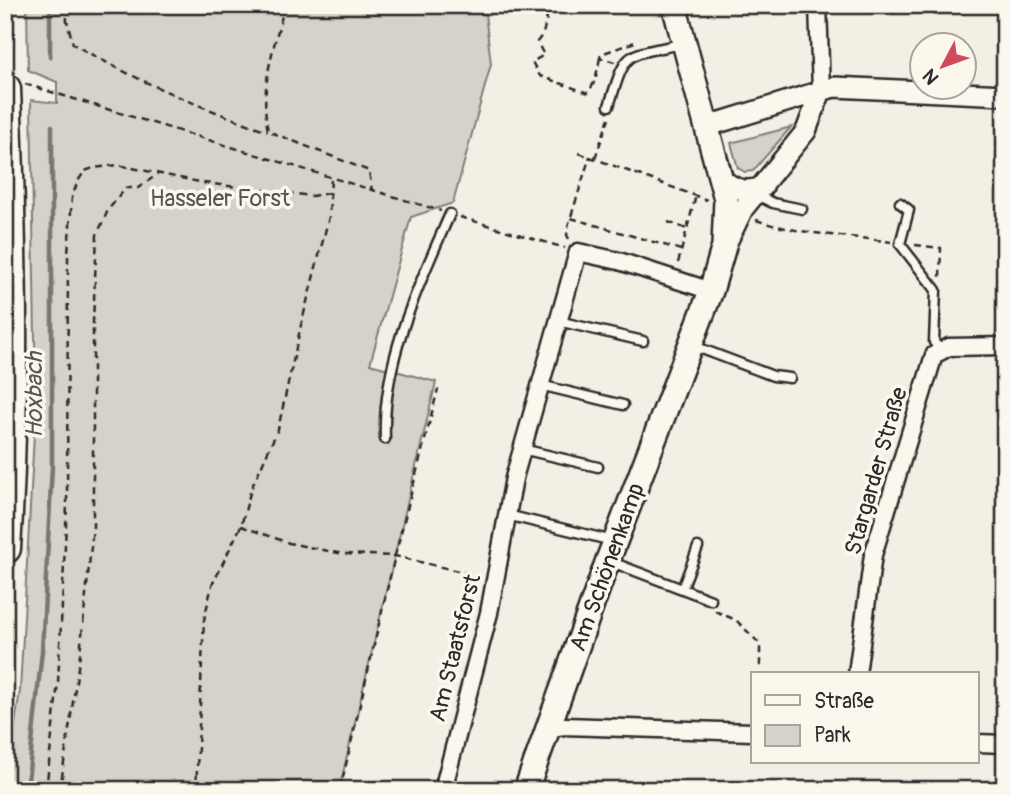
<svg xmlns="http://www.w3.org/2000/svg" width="1010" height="795" font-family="Pangolin,sans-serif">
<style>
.green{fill:#d5d2c9;stroke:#807e7a;stroke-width:2}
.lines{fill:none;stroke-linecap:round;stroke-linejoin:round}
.stream{stroke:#787772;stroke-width:4.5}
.service-casing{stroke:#2b2b2b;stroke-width:13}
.minor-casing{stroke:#2b2b2b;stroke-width:21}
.tertiary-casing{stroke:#2b2b2b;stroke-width:24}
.secondary-casing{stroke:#2b2b2b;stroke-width:28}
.motorway-casing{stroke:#2b2b2b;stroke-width:35}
.path{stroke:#2b2b2b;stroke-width:2.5;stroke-dasharray:7 5;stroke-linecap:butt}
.service{stroke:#fbf7ec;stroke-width:8}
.minor{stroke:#fbf7ec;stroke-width:16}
.tertiary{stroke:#fbf7ec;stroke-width:19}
.secondary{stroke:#fbf7ec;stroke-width:23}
.motorway{stroke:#fbf7ec;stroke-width:30}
.labels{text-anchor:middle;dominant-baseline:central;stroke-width:7;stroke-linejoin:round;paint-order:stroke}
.park-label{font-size:23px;fill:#565552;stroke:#fbf7ec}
.street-label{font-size:23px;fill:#2b2b2b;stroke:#fbf7ec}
.water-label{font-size:24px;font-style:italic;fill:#585755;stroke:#fbf7ec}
</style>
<rect width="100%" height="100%" fill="#f3efe4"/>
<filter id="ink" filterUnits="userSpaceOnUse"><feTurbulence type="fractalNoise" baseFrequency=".0143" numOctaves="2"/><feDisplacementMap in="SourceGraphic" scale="14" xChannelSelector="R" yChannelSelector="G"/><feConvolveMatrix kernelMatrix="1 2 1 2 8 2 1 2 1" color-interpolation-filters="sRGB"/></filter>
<g filter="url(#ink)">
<path class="green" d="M27,5H484L491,64L453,203L411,217L370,364L436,382L339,790H5L20,691L36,398L31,100L57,103V82L28,70Z
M791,127L753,171L745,172L738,168L731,143Z"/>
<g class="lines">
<path class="stream" d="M50,5V57
M27,790L42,651L52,467V126"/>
<g class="service-casing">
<path id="service" d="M609,106C627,48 624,56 682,44
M756,195L773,203L802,209
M900,203L909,210L900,244L936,290L934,342L940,350
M558,321L643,341
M694,346L773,376L790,378
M540,385L623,405
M385,439C382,361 419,284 450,214
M522,449L598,467
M507,515L613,541
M609,561L711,600
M682,589L698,547"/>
</g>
<g class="minor-casing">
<path id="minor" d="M818,5L821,91
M857,674L873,555L934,355L949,347L1005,346
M548,729L564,726L753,732
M977,743L1005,744
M443,790L489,613L514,478L578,252L619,261L711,291"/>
</g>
<g class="tertiary-casing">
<path id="tertiary" d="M708,126L834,87L1005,95
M721,178C734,190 746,193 763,187
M727,242L743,209L806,131L821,91"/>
</g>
<g class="secondary-casing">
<path id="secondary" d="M526,790L608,560L711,291L724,246L726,199L674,5"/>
</g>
<g class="motorway-casing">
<path id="motorway" d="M5,89C11,242 15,395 5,548"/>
</g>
<path class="path" d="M66,5L67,21L73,44C135,80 201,108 268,131
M285,5C274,46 259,89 268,131L369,171L372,191
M554,5L549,8L543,34L537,42L544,55L532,62L540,76L588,93L595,81L600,58
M615,62L600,58L601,54L635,42
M25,84L441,211
M579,153L707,200
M595,158L609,118
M460,217L565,248
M571,218L681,250
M756,220C800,235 845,235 891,242
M668,222L687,229
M569,239L567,235L568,226L590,156
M915,245L941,248L940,278
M678,263L696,195
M241,526L289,543L343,554L395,556L479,576
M715,611L736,620L760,644V667H764
M46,790L58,682L63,585L67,505L68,253L72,197L78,181L85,171L93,168L118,165L204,183L312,196L329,193
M60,790L80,654L93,527V322L97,235L108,210L126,188H138L158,174
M196,790L204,620L212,585L241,526L251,489L278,429L301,325L329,217L331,178
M340,790L395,556L438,389"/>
<use href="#service" class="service"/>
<use href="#minor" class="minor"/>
<use href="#tertiary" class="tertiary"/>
<use href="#secondary" class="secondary"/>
<use href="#motorway" class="motorway"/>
</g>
</g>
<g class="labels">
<g class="park-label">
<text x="220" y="198">Hasseler Forst</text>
</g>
<g class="street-label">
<text transform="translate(876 471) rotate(-74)">Stargarder Straße</text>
<text transform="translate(607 567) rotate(-70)">Am Schönenkamp</text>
<text transform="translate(455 648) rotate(-76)">Am Staatsforst</text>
</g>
<g class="water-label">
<text transform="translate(34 395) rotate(-90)">Hoxbach</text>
</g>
</g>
<rect width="1010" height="795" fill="none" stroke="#fbf7ec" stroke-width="28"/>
<rect x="14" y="14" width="982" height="767" fill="none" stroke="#2b2b2b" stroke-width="2.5" filter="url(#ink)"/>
<rect x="751" y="672" width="228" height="91" fill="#fbf7ec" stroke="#a8a59f" stroke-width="2"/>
<rect x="765" y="695" width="35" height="10" fill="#fbf7ec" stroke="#a8a59f" stroke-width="2"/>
<text x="814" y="708" font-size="21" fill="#2b2b2b">Straße</text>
<rect x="765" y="725" width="35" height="21" fill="#d5d2c9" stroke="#a8a59f" stroke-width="2"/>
<text x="814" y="742" font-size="21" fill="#2b2b2b">Park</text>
<g transform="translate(943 66) rotate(229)"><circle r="33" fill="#fbf7ec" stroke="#a8a59f" stroke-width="2"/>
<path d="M0-5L12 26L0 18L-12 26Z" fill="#d1495b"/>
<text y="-10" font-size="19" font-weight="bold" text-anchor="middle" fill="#2b2b2b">N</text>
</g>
</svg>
